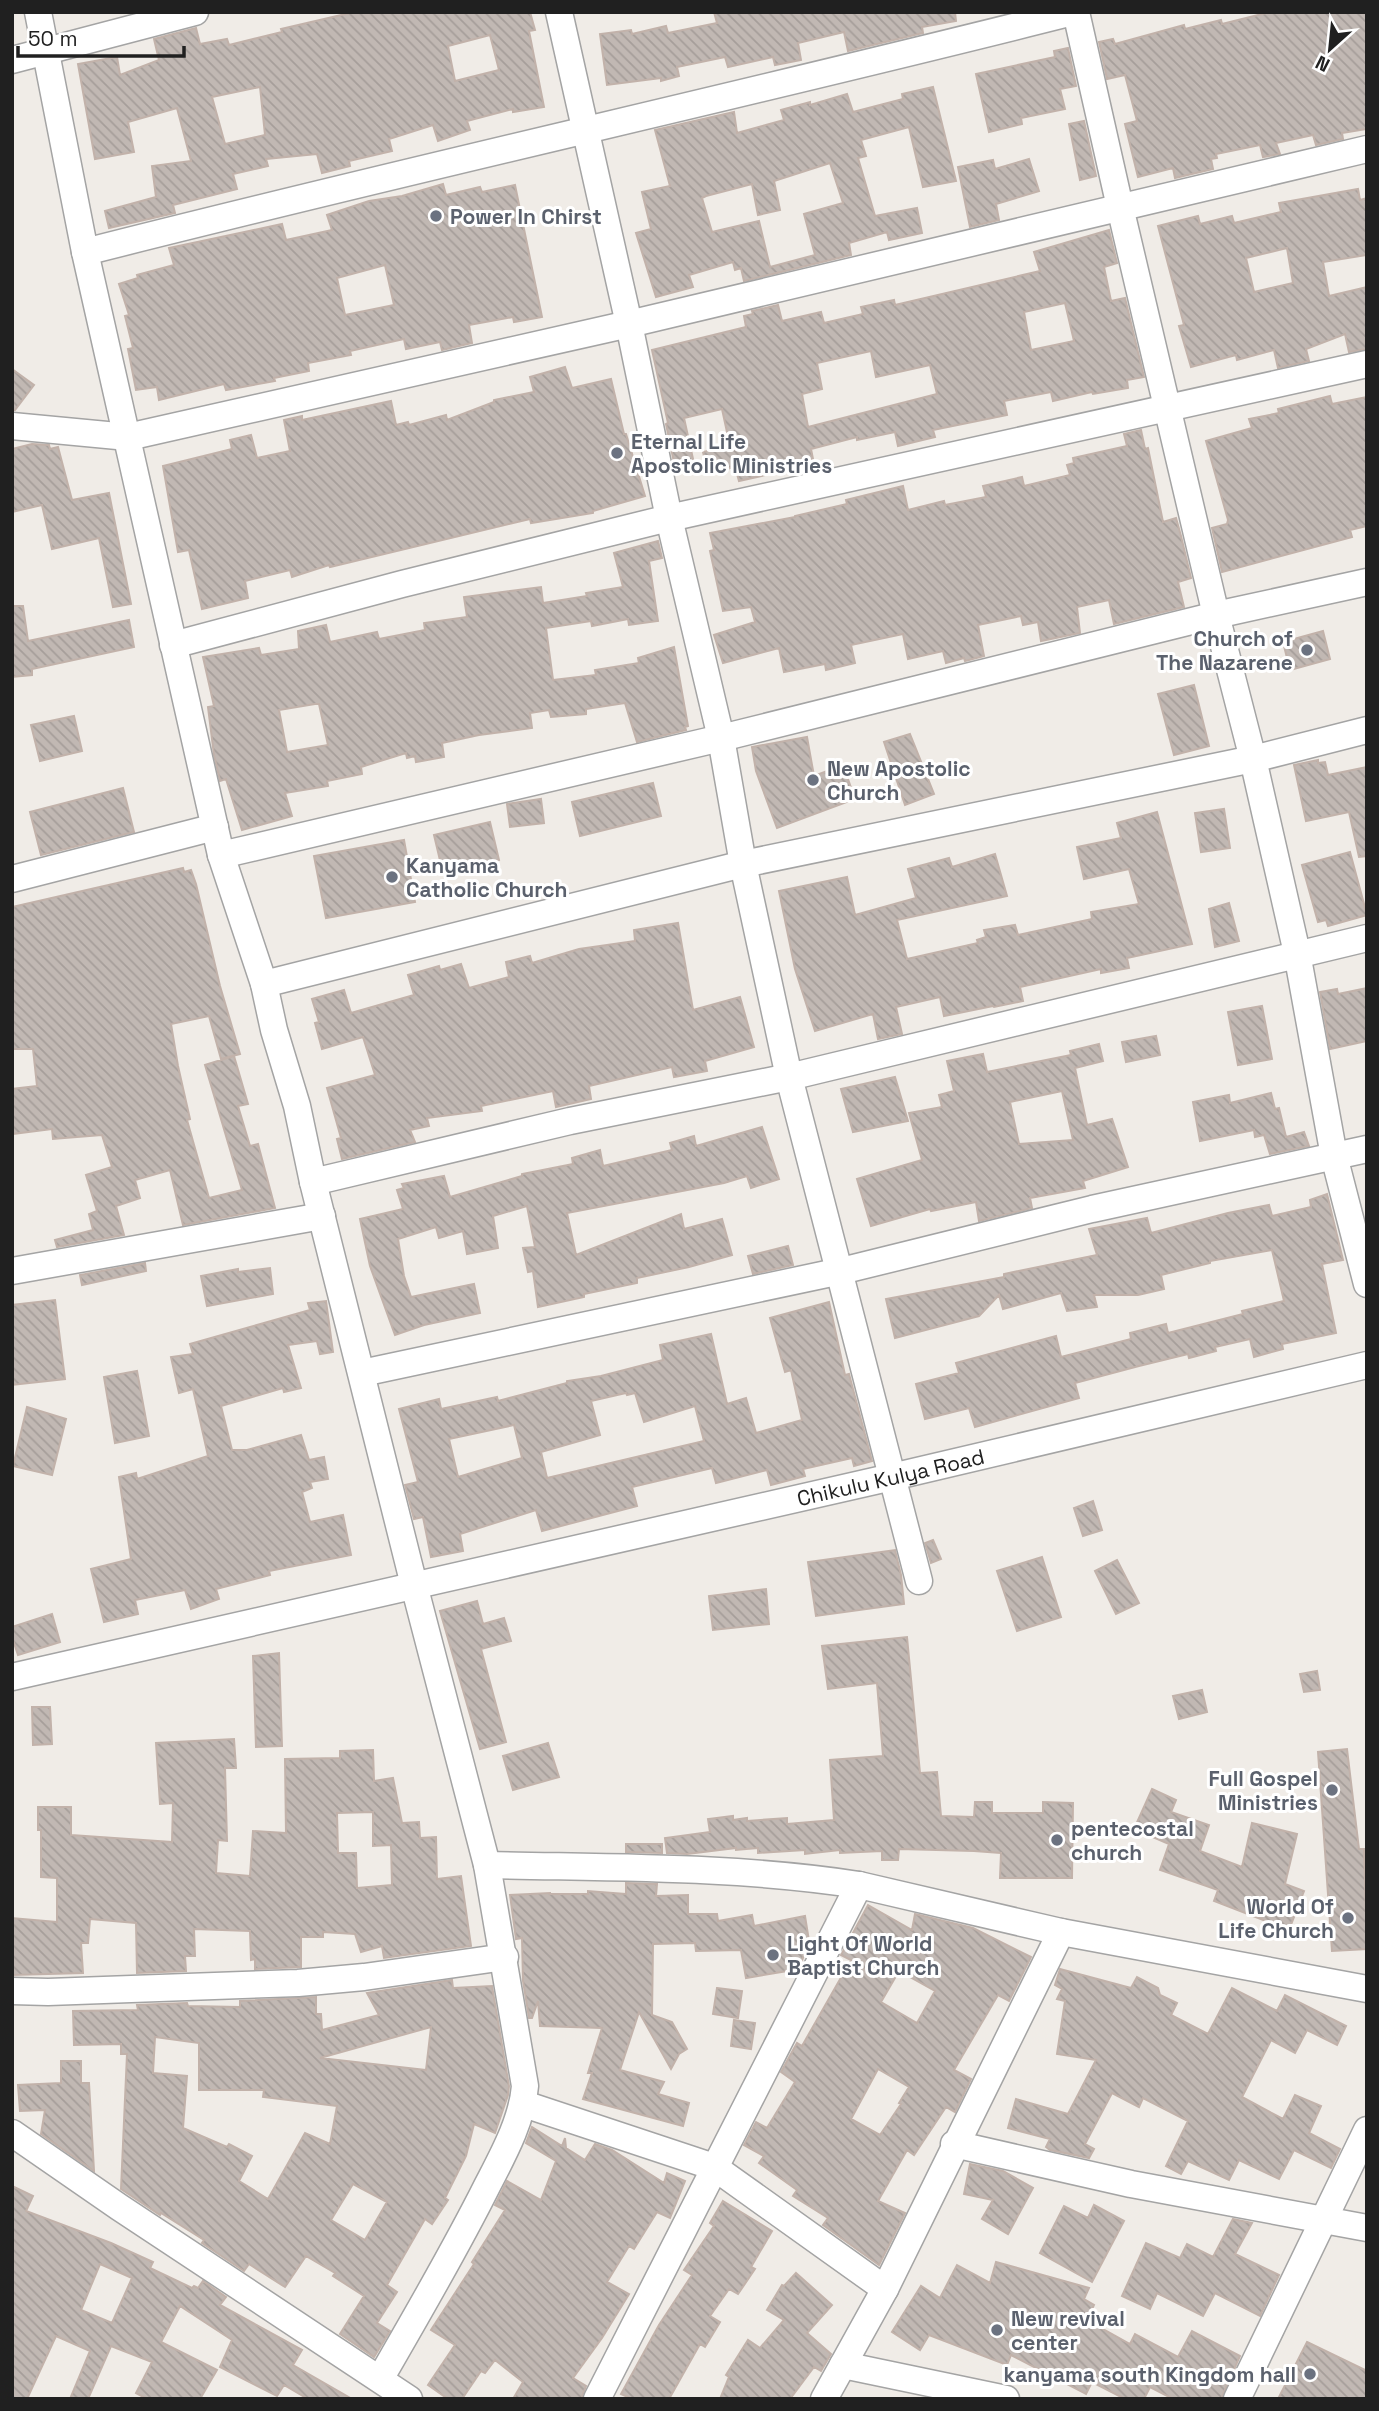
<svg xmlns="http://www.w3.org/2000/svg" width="1379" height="2411" font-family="'Space Grotesk',sans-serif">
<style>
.building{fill:url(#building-back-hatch);stroke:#c2b2aa;stroke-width:2;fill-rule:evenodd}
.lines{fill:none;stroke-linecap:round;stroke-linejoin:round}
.street-casing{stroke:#a4a4a4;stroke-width:29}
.street{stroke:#fff;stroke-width:26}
.worship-dot{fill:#6b7280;stroke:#fff;stroke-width:2.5}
.labels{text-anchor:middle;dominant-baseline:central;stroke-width:6;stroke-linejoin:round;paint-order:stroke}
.worship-label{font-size:21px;font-weight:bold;fill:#5b616d;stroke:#fff;text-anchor:start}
.street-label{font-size:21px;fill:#202020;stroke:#fff}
</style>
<defs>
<pattern id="building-back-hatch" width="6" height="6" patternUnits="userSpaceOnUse" patternTransform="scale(1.75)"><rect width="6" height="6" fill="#c1b8b3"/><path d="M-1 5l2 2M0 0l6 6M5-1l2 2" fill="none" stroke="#a69e9a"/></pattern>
</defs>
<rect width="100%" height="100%" fill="#f0ece7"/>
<path class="building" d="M354,12H530L535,30L529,31L544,107L513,112V109L467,121L470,130L438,141L433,125L389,139L392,151L349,161L350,166L322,173L317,154L266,159L268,166L233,174L237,189L173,205L175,213L109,228L105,211L156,197L152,166L191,161L177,108L128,122L134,152L95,159L78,64L117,57L120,75L159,60L154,39L196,28L200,44L227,39L229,45L282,32L281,29ZM490,35L499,70L455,81L448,46ZM260,87L265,135L225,144L212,97Z
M714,12H955L956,21L922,27L923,33L848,51L844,32L798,43L801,60L775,65L773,57L728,67L725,57L677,67L679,76L661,81V78L607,85L600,34L631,30L632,34L666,26L668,33L717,23Z
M1270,12H1367V129L1342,133L1343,139L1316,145L1313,135L1276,143L1280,154L1263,157L1260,145L1216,154L1217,158L1211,159L1213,169L1175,178L1173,168L1138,177L1125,124L1137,121L1125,75L1107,79L1099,42L1113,39L1115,44L1184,25L1185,29L1221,20L1222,24Z
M1068,48L1076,86L1060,89L1065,109L1021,118L1022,124L989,132L976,74L1055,57L1054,51Z
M933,87L956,181L923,187L909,127L861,140L866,156L858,158L875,216L917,208L922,233L889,240L887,232L849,243L851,255L744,281L741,268L735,270L733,262L689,275L693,287L656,297L636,233L651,229L642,192L670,186L655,130L734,112L737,133L784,120L781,110L810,102V105L847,94L853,112L903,99L902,94ZM830,163L843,203L804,214L815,255L770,267L759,221L712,232L702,198L706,196L752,184L758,215L780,210L774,181Z
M1084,121L1096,176L1080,180L1069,124Z
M1029,159L1039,191L996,204L999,220L970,227L958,167L993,160L995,169Z
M443,184L446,195L480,187L482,192L515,185L542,317L514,322L513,317L469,325L472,343L442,350L440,342L406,349L404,339L350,351L351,355L308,363L309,371L274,378L275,381L226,390L224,384L159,400L157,387L136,390L128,349L133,348L125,316L129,315L119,284L138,278L137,275L174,265L169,248L282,224L286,240L332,230L327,215L369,201L402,196ZM385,265L394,305L345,315L337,278Z
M1358,189L1360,200L1367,198V255L1323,262L1329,296L1367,287V349L1349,352L1345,334L1306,349L1309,361L1278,368L1274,350L1237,360L1236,355L1191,367L1179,326L1184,325L1158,226L1198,216L1200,224L1232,216L1234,223L1281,212L1279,203ZM1287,248L1293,283L1254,292L1246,258Z
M1109,230L1117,263L1104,267L1111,301L1125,298L1144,377L1127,380L1128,388L1093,394L1092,392L1053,401L1051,392L1004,401L1007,415L933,430L935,437L898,446L895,432L857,440V437L811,449L813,459L777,465L779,472L739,481L735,467L708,473L703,452L730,446L722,409L684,418L695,468L676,472L666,424L668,423L652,350L746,327L744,316L753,314L752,311L778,305L782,321L821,312L824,323L863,314L861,307L894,300L895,305L1040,271L1034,252ZM1065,303L1074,341L1031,350L1024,312ZM871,351L876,377L930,365L937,394L808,427L802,394L822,389L817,363Z
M565,367L572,388L611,379L624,434H626L645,496L593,511V513L531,523L530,519L330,567L329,565L292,577L290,570L245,581L248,598L202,609L189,550L178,552L163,466L232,449L230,440L251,435L257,458L290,451L284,420L302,416V420L391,401L396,425L408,422L409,425L446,415L447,420L494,402V400L534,392L530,377Z
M12,369L34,385L15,410H12Z
M1330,396L1332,404L1367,397V526L1350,530L1352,537L1222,572L1212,528L1227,524L1228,520L1206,441L1252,428L1249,419L1279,413L1278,409Z
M1141,430L1145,449L1148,448L1163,522L1176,518L1181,536L1191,578L1178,582L1184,607L1114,624L1109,600L1077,607L1080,633L1041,641L1038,622L1023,625L1021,616L978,625L984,656L965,661L964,658L946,663L943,651L908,659L903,634L851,645L855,663L826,670L825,664L784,672L779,648L723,663L714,635L755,622L751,607L723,611L710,551L714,550L710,533L795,517V516L847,504L846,500L903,486L908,510L944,501L945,505L986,497L983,486L1022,477L1024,486L1070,475L1067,465L1074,463L1073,458L1127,446L1124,434Z
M32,444L49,445L50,449L58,447L72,500L109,493L131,604L113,607L99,538L52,549L42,505L12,512V449Z
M658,541L662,558L649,561L658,621L629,625L628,619L592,626L591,621L546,628L553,680L596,675L595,670L639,663L638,658L674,647L688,726L685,727L686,730L637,742L625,703L586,709V714L551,717L549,710L530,713L532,728L479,735L442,743L444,757L416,762L415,756L407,758L406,753L361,767L362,774L327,781L328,786L285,793L292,816L242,830L226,779L220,781L214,755L208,707L214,706L203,657L259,648L261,655L299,649L298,631L326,625L330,642L377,632L379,639L425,630L424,623L467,617L464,597L541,587L543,603L587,596L586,593L623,587L614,553ZM315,704H319L328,745L287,752L279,710Z
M12,606H23L28,641L129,620L134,647L32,669V675L12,677Z
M1323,631L1330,659L1290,670L1283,642Z
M1194,685L1209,746L1174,755L1158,694Z
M74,716L82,751L40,761L31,725Z
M910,734L934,794L905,805L884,742Z
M807,737L814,776L843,765L855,799L777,828L756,771L752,747Z
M1318,760V763L1325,762L1328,775L1367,767V856L1359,857L1349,812L1306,821L1294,765Z
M653,783L661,816L580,836L572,802Z
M123,788L134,832L41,855L30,812Z
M541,799L544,823L510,827L507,804Z
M1224,809L1230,848L1201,852L1195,813Z
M1157,812L1192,944L1127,958L1129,968L1101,973V969L1020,987L1023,1001L994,1007L993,1006L944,1016L940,997L896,1007L902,1034L878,1039L873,1014L815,1031L795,969L779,891L847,877L855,915L916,898L908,869L949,858L952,867L995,854L1007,896L897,920L907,959L978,943L977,940L986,937L984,930L1015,925L1018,935L1092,919L1091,912L1139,904L1129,869L1084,879L1077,847L1121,838L1117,823Z
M490,822L499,860L443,873L434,835Z
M404,840L415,902L326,918L314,856Z
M1350,852L1367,915L1328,926L1326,920L1318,922L1302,865Z
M183,868L184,872L191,870L196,884L220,986L240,1054L221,1059L209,1016L171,1024L178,1066L190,1119L187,1120L209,1198L242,1190L205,1065L234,1056L248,1104L238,1106L250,1146L258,1144L275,1208L183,1225L170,1170L135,1180L140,1198L116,1206L124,1235L57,1247L55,1240L93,1230L89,1214L97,1211L86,1175L112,1167L102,1135L53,1139L52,1129L12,1134V1089L37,1086L33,1049H12V907Z
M1229,903L1239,941L1215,947L1209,909Z
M678,923L693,1010L740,997L754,1047L705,1061L707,1071L674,1077L672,1067L589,1086L591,1099L556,1107L553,1091L481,1106L482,1111L427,1118L429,1126L410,1130L415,1142L342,1159L337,1139L341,1138L327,1088L375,1075L363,1037L322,1049L315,1023L319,1022L312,999L344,990L351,1013L414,995L408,975L439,966L440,970L461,964L469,988L509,977L506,962L530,956L532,963L579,949L635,941L634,930Z
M1367,988V1041L1330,1049L1320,992L1337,989L1338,994Z
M1262,1006L1272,1059L1238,1065L1228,1012Z
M1156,1036L1160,1055L1126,1062L1122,1042Z
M1099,1044L1103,1061L1075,1068L1087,1125L1112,1119L1128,1167L1083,1181L1085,1188L1030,1198L1032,1208L979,1221L976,1202L931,1211L930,1209L871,1226L857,1179L922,1160L909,1113L942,1107L939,1095L954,1091L947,1061L983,1054L987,1072L1071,1055L1070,1051ZM1062,1091L1073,1140L1019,1144L1010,1102Z
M895,1077L908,1121L853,1132L841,1089Z
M1271,1093L1275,1109L1279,1108L1286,1137L1304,1132L1309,1146L1270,1154L1264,1135L1255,1137L1254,1130L1200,1141L1193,1102L1229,1095L1230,1103Z
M762,1127L779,1179L751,1188L747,1176L724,1183L567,1213L576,1255L681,1214L684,1229L722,1219L732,1255L689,1267L637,1278V1283L584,1294V1297L538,1307L533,1271L528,1272L523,1248L535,1247L527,1206L493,1216L498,1248L467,1254L463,1231L439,1238L436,1227L398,1239L404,1276L411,1297L474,1284L480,1313L424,1325L395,1335L370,1266L360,1219L403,1209L397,1190L404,1188L402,1184L444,1176L450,1197L522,1176V1174L573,1164L572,1158L600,1150L603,1166L672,1150L670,1143L694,1136L696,1146Z
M1327,1194L1343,1260L1322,1264L1336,1333L1282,1344L1283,1349L1254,1357L1250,1339L1215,1347L1216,1351L1189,1358L1188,1354L1139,1366L1075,1383L1079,1398L975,1427L969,1408L925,1419L916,1384L959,1373L956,1363L1056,1336L1061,1357L1131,1339L1130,1333L1166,1324L1168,1333L1243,1314L1242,1311L1284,1301L1272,1250L1210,1261V1263L1161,1275L1164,1289L1138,1295H1094L1097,1307L1067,1311L1061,1293L1003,1309L999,1295L979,1316L895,1338L886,1299L1004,1277V1274L1097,1255L1089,1229L1147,1218L1151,1233L1228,1213L1269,1205L1272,1216L1311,1207L1310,1200Z
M788,1246L793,1265L753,1274L748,1256Z
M145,1263L146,1271L82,1285L80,1275Z
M270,1268L273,1294L207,1306L201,1276L238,1269V1272Z
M55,1300L65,1379L12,1385V1305Z
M326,1301L333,1352L320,1354L317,1341L288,1345L301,1388L284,1392L283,1388L221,1406L232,1450H247L301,1435L309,1460L324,1457L328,1479L310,1482L312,1488L302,1492L310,1522L343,1515L351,1555L269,1571L270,1575L216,1589L219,1599L191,1609L185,1590L135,1600L138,1614L104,1622L91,1569L131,1559L119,1477L136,1473L137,1479L208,1456L193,1389L179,1393L171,1357L193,1354L190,1344L310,1310L308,1303Z
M829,1302L845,1375L849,1374L872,1461L854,1466L852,1458L803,1469L805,1476L771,1485L767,1470L716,1483L712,1468L632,1487L637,1506L542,1531L536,1510L460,1534L463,1551L431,1557L423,1517L414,1519L405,1485L418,1482L399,1409L439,1399L441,1409L497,1397L498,1401L567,1383V1381L601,1376L663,1360L660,1345L711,1334L727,1404L746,1398L756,1433L802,1420L791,1370L785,1372L770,1318ZM626,1393L627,1395L635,1393L644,1422L695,1406L704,1441L547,1478L541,1452L600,1435L591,1401ZM514,1425L522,1458L458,1477L449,1439Z
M137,1371L149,1436L115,1443L104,1377Z
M27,1407L66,1419L52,1475L13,1466Z
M1093,1501L1102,1530L1083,1536L1074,1508Z
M933,1540L941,1559L931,1563L925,1543Z
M895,1550L901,1575L904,1604L816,1616L808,1562Z
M1042,1557L1061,1617L1017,1631L997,1571Z
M1117,1560L1139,1603L1116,1614L1095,1571Z
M766,1589L769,1624L713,1630L709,1596Z
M477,1601L483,1624L504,1618L511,1641L481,1649L506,1742L480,1749L440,1611Z
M52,1614L60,1642L18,1655L12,1637V1627Z
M907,1637L920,1773L937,1772L941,1816L974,1817L975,1802H992V1813H1043V1802L1073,1803L1072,1878H1000L1001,1853L974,1851L899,1849L898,1860H882V1851L840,1853V1850L805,1854V1850L758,1853V1848L736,1850V1848L687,1854L667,1853L665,1838L710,1832L708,1819L733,1816V1820L747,1818V1821L787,1818V1824L834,1820L830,1760L883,1756L877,1683L828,1689L822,1646Z
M279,1653L282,1746L256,1747L253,1656Z
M1317,1671L1320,1690L1304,1692L1300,1674Z
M1202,1690L1207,1712L1179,1719L1173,1696Z
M32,1707H50L52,1744L33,1745Z
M234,1739L236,1768H225L227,1841L218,1840L216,1873L250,1876L253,1831L286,1833L285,1759L340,1758V1751L373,1750L374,1781L393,1778L402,1823L419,1822L420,1838L436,1837L437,1879L461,1876L471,1946L384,1958L382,1946L361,1952L355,1934L323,1932V1937H301V1967L255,1969V1959L251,1960L250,1931L194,1929L195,1956H185L186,1971L137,1973L136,1923L90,1919L88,1943H81L83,1973L12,1975V1918L57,1922V1878L41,1877V1830H38V1807H71V1835L172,1842L173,1803L160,1804L156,1743ZM373,1812V1846L391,1845L392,1885L357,1888L356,1853H338L337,1813Z
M548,1743L559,1777L513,1790L503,1756Z
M1347,1749L1359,1849H1364L1367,1949L1332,1951L1318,1752Z
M1152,1789L1176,1800L1171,1812L1209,1825L1200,1851L1242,1867L1252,1823L1297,1834L1285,1884L1304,1891L1289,1930L1214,1901L1218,1890L1160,1870L1169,1844L1134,1829Z
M626,1844H662V1853L626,1852Z
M626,1883L657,1884L656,1896L688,1895V1914H717L718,1921L752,1915L754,1926L805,1916L809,1941L799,1969L746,1978L741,1950L696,1951L695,1943L653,1944L652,2015L672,2022L687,2049L679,2054L671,2069L639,2012L620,2070L664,2082L658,2094L689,2103L683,2126L583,2099L592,2073H588L602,2028L540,2026L538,2001L532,2018H529L523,1981L522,1938L516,1939L510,1895L550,1893V1894H588V1891L626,1894Z
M868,1905L912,1930L915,1914L973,1928L1031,1957L1009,2001L998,1995L954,2070L971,2079L955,2112L946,2107L914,2155L907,2150L878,2201L905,2213L879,2265L823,2225L828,2218L793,2196L797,2190L759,2163L764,2156L744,2145L756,2122L767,2128L795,2082L781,2072L797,2043L802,2046L851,1960L841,1955ZM899,1971L935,1991L917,2023L881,2002ZM878,2069L909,2087L899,2103L901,2104L880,2135L851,2119Z
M1060,1969L1131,1988L1137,1977L1158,1988L1160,1995L1177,2003L1171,2015L1208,2034L1232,1988L1277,2011L1285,1995L1346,2026L1337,2045L1307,2030L1295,2053L1271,2040L1242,2097L1283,2119L1295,2095L1321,2106L1309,2133L1340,2149L1331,2168L1294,2150L1279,2179L1239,2160L1229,2180L1188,2161L1181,2174L1166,2166L1188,2121L1143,2098L1139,2107L1112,2093L1085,2144L1094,2149L1089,2158L1050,2150L1046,2147L1050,2139L1008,2128L1016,2099L1068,2114L1096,2060L1057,2054L1065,2001L1057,1999L1062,1989L1055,1985Z
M452,1980L453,1988L492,1986L509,2086L508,2095L495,2133L474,2124L466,2156L445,2198L448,2200L432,2224L425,2219L387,2285L397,2292L377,2323L390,2331L374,2357L340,2334L364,2296L333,2276L335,2273L306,2256L285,2287L249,2264L244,2271L202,2243L204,2240L161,2213L160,2215L121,2189L127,2054H121V2044L74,2045L73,2011L138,2010L137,2005L187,2003L188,2006L240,2007V2001L316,1997V2014H321L322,2030L379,2015L367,1993ZM431,2027L426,2070L320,2058ZM155,2037L199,2043V2090H264L263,2097L337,2106L330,2144L305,2133L268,2199L239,2181L252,2156L229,2144L227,2147L183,2128L187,2076L153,2073ZM353,2184L387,2202L365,2240L331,2220Z
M717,1988L742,1991L738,2018L713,2014Z
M734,2020L755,2023L751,2049L731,2046Z
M61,2061H81V2083H89L94,2171L41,2134L45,2110L20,2111L18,2085L61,2083Z
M532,2127L562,2146L565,2138L566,2148L585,2160L595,2144L612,2150L664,2183L667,2173L685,2181L670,2218L657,2212L634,2249L629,2246L607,2282L629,2294L602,2338L573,2378L586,2386L581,2399H513L523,2382L495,2360L485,2373L481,2371L462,2399H448L428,2385L455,2345L431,2330L474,2264L472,2262L505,2210L495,2205L507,2181L541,2200L556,2161L526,2143Z
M970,2164L1003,2171L1033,2188L1008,2234L982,2219L993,2200L964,2194Z
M12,2186L33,2196L26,2211L111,2243L153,2262L150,2268L192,2288L194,2286L198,2288L203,2281L226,2297L220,2305L302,2350L293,2365L352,2399H308L284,2385L277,2396L220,2367L232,2340L180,2306L161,2342L217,2370L200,2399H147L136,2393L152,2362L111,2346L88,2399H70L90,2351L56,2336L27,2399H12ZM100,2264L132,2278L112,2323L81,2310Z
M723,2201L772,2231L751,2267L755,2269L738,2294L729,2289L710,2316L720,2322L705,2347L700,2344L669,2399H632L621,2394L659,2325L692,2275L684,2270L714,2226L710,2223Z
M1094,2205L1124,2221L1092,2282L1040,2253L1064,2206L1088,2218Z
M1233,2219L1252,2223L1235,2254L1279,2275L1260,2316L1215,2293L1203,2316L1157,2293L1150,2309L1122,2296L1146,2243L1180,2258L1187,2244L1213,2257Z
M996,2262L1089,2288L1084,2299L1094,2305L1087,2320L1130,2344L1135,2334L1178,2357L1192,2331L1240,2356L1221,2399H1173L1150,2387L1144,2399H1125L1092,2382L1086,2394L1011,2355L1007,2365L929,2335L920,2350L892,2332L921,2286L940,2298L957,2265L990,2283Z
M796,2273L832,2305L807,2333L831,2354L821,2371L814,2367L790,2399H720L729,2377L726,2375L748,2340L760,2348L784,2320L767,2310L782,2285L784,2286Z
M1307,2342L1367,2371V2399H1278Z"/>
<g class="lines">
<g class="street-casing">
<g id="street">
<path d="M38,12L85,252L221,855L264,984L274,1030L297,1106L313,1182L414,1585L487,1865L525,2086C522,2121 503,2155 487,2186C454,2252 417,2315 380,2379"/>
<path d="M559,12L629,324L669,518L721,738L743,864L789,1077L919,1581"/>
<path d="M1076,12L1120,207L1216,615L1253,759L1297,953L1334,1156L1367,1284"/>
<path d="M12,60L195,12"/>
<path d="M85,252C414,168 745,95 1073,12"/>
<path d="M12,426L128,437L629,324L1367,149"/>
<path d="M173,645L402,584L669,518L1367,364"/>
<path d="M221,855L721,738L1216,615L1367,582"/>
<path d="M12,879L215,827"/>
<path d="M264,984L743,864L1253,759L1367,730"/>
<path d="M313,1182L570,1121L789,1077L1367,938"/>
<path d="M12,1271L322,1216"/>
<path d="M362,1373L841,1271L1092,1209L1367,1149"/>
<path id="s1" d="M12,1677L892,1477L1367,1365"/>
<path d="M487,1865C611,1868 737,1866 859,1885L1061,1932L1367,1989"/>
<path d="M12,1991L48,1992L298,1983L364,1977L505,1957"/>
<path d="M524,2104L714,2167L885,2289"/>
<path d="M12,2133L119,2207L409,2399"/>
<path d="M954,2144L1131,2184L1367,2228"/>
<path d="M843,2365L1006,2399"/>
<path d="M597,2399L859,1885"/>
<path d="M824,2399L885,2289L1061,1932"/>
<path d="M1237,2399L1367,2130"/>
</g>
</g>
<use href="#street" class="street"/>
</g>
<g class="worship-dot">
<circle cx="436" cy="216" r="7"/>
<circle cx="617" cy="453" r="7"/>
<circle cx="1307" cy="650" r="7"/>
<circle cx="813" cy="780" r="7"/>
<circle cx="392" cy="877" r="7"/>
<circle cx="1332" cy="1790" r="7"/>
<circle cx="1057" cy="1840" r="7"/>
<circle cx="1348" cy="1918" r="7"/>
<circle cx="773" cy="1955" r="7"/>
<circle cx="997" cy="2330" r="7"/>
<circle cx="1310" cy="2374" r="7"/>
</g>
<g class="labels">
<g class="worship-label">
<text x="450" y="216">Power In Chirst</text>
<text x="631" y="441">Eternal Life<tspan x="631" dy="24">Apostolic Ministries</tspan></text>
<text x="1293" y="638" text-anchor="end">Church of<tspan x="1293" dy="24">The Nazarene</tspan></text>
<text x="827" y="768">New Apostolic<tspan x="827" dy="24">Church</tspan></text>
<text x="406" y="865">Kanyama<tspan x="406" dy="24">Catholic Church</tspan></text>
<text x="1318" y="1778" text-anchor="end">Full Gospel<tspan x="1318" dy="24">Ministries</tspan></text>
<text x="1071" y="1828">pentecostal<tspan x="1071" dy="24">church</tspan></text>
<text x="1334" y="1906" text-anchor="end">World Of<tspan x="1334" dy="24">Life Church</tspan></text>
<text x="787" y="1943">Light Of World<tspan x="787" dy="24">Baptist Church</tspan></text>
<text x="1011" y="2318">New revival<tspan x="1011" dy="24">center</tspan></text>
<text x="1296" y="2374" text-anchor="end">kanyama south Kingdom hall</text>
</g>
<g class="street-label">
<text stroke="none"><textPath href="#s1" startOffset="901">Chikulu Kulya Road</textPath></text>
</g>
</g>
<rect width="1379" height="2411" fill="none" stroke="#202020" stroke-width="28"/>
<g transform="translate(1330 49) rotate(207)" stroke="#ffffff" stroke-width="5" paint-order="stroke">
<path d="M0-5L12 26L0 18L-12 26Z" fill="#202020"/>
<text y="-10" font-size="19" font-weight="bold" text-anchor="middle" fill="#202020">N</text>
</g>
<path d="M18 46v10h166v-10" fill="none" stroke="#202020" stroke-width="3.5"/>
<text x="28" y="46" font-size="21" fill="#202020" stroke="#ffffff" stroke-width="5" paint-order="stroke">50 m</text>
</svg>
